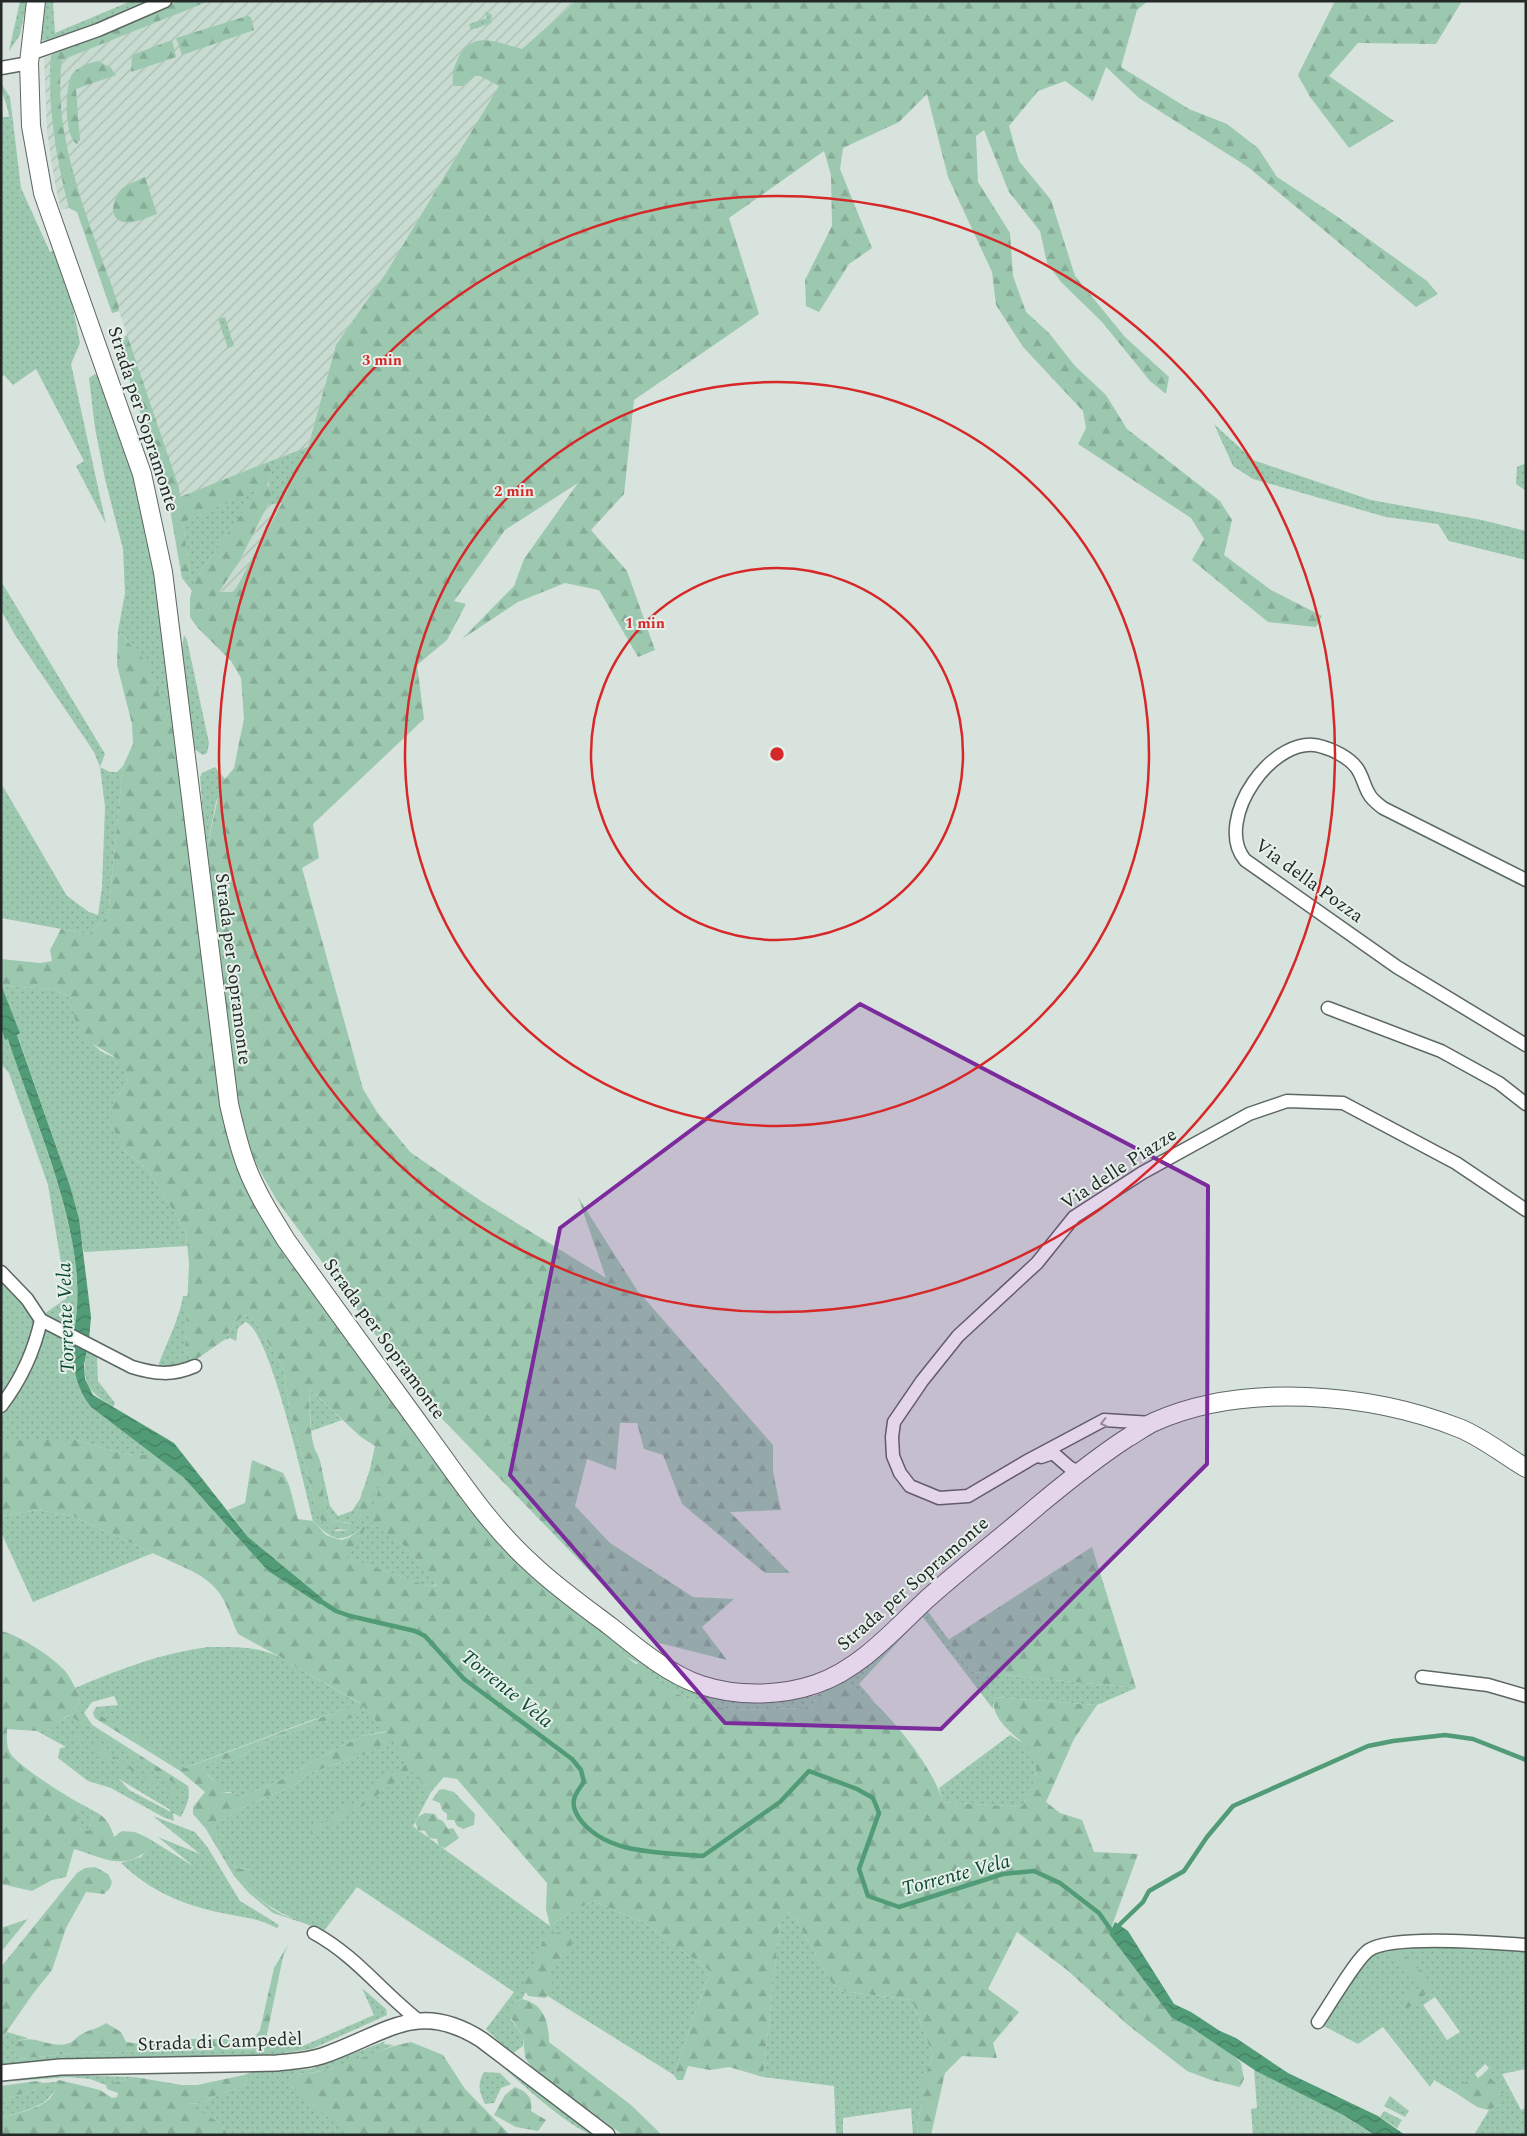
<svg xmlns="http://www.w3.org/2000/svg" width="1527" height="2136" font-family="Spectral,serif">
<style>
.industrial{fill:url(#industrial-furrows)}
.grass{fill:url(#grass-dots);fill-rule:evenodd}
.forest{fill:url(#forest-firs);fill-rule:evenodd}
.water{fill:url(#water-waves)}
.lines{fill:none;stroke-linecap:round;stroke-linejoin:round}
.stream{stroke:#519b77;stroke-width:4.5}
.minor-casing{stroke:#5d6762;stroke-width:15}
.tertiary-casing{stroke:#5d6762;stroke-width:18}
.secondary-casing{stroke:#5d6762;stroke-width:20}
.minor{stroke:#fff;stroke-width:12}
.tertiary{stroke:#fff;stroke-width:15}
.secondary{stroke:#fff;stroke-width:18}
.oneway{stroke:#9c9e9d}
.marked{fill:#7b2b9c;fill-opacity:0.2;stroke:#7b2b9c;stroke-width:4;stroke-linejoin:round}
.ring{fill:none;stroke:#d62828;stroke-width:2.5}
.labels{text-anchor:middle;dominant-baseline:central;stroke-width:4;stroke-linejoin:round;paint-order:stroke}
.street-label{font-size:19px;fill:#242826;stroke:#e5f0ea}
.water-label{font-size:20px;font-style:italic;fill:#0b4830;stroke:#e5f0ea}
.centre{fill:#d62828;stroke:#e5f0ea;stroke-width:2.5}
.ring-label{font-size:15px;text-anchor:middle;font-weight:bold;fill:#d62828;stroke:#e5f0ea;stroke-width:4;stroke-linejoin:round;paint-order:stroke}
</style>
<defs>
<pattern id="industrial-furrows" width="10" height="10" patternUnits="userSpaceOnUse" patternTransform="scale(1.25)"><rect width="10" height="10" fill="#c8dbd0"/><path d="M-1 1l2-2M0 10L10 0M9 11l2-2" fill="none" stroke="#acbcb2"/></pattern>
<pattern id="grass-dots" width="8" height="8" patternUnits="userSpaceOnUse" patternTransform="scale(1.25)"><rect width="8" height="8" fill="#9cc8b0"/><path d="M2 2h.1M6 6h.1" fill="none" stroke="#86ac97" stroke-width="1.8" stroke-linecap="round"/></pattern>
<pattern id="forest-firs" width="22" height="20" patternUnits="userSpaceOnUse" patternTransform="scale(1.25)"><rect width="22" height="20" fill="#9cc8b0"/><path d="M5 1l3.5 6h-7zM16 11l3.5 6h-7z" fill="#86ac97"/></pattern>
<pattern id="water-waves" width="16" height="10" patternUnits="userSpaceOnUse" patternTransform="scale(1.25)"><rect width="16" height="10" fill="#519b77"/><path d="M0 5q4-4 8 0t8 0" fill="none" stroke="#437e61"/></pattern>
</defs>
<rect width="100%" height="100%" fill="#d8e3dd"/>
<path class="industrial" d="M178,1H576L522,49L386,273L336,345L308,447L282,503L234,592L219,593L186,583L182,578L168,498L136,399L116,345L127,334L119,311L112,313L77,212L69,208L61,210L54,178L47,131L44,58Z"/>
<path class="grass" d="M20,1H27L20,35L9,51Z
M45,1H53L55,33L131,1H155C133,10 59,45 40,40Z
M485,11L492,15L491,23L471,30L469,24L487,18Z
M1,83L10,97L21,188L50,252L54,250L72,303L80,343L71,364L106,524L76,466L84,461L36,369L13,385L4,375L1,377V104L3,117H9C8,104 1,95 1,83Z
M225,317L234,346L228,348L218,319Z
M95,374L99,377L140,496L156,581L175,735C162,702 144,655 118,631L125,593L123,549L105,479L95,428L89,378Z
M1214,424L1253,460L1371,500L1482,520L1526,531V560L1449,541L1438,524L1386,517L1253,479L1233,466Z
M308,447L282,503L267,505C272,495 265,487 272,474L268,462Z
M1526,463V491L1516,484L1517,467Z
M260,488L200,573L193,585V592L182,578L190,576L183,522Z
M1,581L105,754L100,767L110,772H117L123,766L108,916L89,934L1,918V783L67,896L89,912L98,915L102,887L105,807L100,767L94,752L15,635L1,610Z
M184,635L187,640L209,743L207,753L203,755L194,749L182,649Z
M215,767L225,779L216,802L206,852L200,777L202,773Z
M1,986L55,989L72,999C73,1012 86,1038 96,1047C113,1063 121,1048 128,1082L113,1102L121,1148L148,1170L186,1232L187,1246L84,1252L70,1186L17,1034L20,1033Z
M1,1028L5,1040L8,1038C34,1124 92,1241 74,1331L44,1314L67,1298L48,1185L9,1073L1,1064Z
M1,1278C12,1290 26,1303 33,1317C43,1338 12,1379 1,1398Z
M183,1296H188L185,1351L194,1361L183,1367L157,1369C165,1345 179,1321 183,1296Z
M245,1315L253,1318L283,1367L289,1407L315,1503L336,1531L350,1530L351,1523L333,1521C320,1502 321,1480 319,1458L330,1506L338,1516L352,1511L360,1499L370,1469L375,1446L378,1448L366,1491L355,1515L387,1454L469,1510L489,1532L371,1521L407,1548L437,1584L431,1587L345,1557L368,1523C344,1543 335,1544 313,1521C306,1493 269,1326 245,1322L238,1328L236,1341L230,1338L224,1340L235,1323Z
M46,1330L73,1343V1364L91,1407L157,1455H133L109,1450L76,1440H1V1413L21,1389Z
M87,1350L97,1357L98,1381L115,1403L113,1407C86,1390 81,1382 87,1350Z
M309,1389L342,1420L311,1431Z
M38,1510L72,1516L153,1553L33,1602L1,1532V1516Z
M927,1610L972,1672L1136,1688L1097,1705L993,1697V1709L922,1616L859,1684L874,1701L841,1683L865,1666Z
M612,1639L679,1685C727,1707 767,1705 817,1695L815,1702L809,1708L734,1710L696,1703L674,1692L597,1707L638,1663L625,1656Z
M208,1647C228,1647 251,1646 270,1653C277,1655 281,1659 289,1658L293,1665L361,1704L309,1721L179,1770L95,1718L93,1713L96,1707L118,1705L114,1696L92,1702L84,1713L93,1726L188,1786C191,1797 186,1807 181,1817L173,1813L174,1821L163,1817L111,1788L88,1781L58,1758L60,1748L66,1747L37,1731C53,1729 62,1719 77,1711L79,1695L75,1688C118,1670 161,1653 208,1647ZM119,1779L169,1809L171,1812L129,1790Z
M363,1706L387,1731L362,1736L307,1764C299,1774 257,1790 242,1797L230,1792L218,1793V1785L205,1772L204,1766L207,1763L232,1761L267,1741L328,1720H346Z
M1010,1735C1016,1739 1024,1743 1030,1749C1043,1763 1033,1794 1021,1807L943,1802L939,1788Z
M392,1737L409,1767L431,1792L413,1826L418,1830L550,1926L570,1912L593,1901L643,1922L710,1971L674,2075L530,1985L522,1999L513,2003L511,2020L523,2036V2046L512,2054L486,2029L514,1992L357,1887L324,1931C295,1919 263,1909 244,1882L251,1869C221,1870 221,1849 214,1826L209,1824L224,1819L236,1811L298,1783L307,1774L369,1753Z
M81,1804L94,1811L89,1831H83L77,1827V1813Z
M153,1816L195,1832L208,1848L240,1901L279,1925L277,1928C255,1917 245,1918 222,1913C183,1905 150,1891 121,1863L141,1857L148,1848V1838L193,1866L158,1837L200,1854Z
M788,1912L796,1919L831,1982L841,1991L912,2000L933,2056L928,2069L922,2076V2103L917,2124L918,2135H913L911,2108L843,2118V2135H836L834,2086L763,2077L780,1921Z
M1448,1946L1526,1950V2069L1502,2074L1521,2110L1526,2108V2135H1474L1489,2110L1501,2104L1493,2081L1482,2075L1489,2068L1485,2064L1456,2093L1434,2080L1430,2087L1383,2027L1358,2044L1322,2025L1368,1957L1387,1949ZM1435,1997L1460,2032L1447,2040L1423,2005Z
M362,1988L386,2009L387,2015L312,2049L256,2057L82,2058L1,2065V2040L7,2032L28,2038L18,2041L20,2059L74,2053L265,2049L275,2041L305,2045L374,2015Z
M386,2041L383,2044L394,2045C363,2058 329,2075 295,2073L289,2078V2085L349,2134L228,2135L220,2123L186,2104L203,2103L214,2096L243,2086L248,2078L244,2075L252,2072L311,2069Z
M493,2058L596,2135C575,2135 511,2074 493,2058Z
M1254,2069L1345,2116L1375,2135H1253L1251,2109L1257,2108Z
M484,2072L500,2073L511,2084L501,2088L494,2103L485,2104C479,2091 477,2085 484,2072Z
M55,2075L135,2077L106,2085L90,2079L68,2077L1,2082V2080Z
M55,2082L56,2088C46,2108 22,2111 1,2118V2100L35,2090L43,2083Z
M1390,2096L1409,2111L1405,2117L1384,2106Z
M1384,2111L1402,2120L1397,2128L1380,2117Z"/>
<path class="forest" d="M178,1H209L62,60C51,139 93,230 118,304L119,311L112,313L77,212L69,208C56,159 47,105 51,55Z
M576,1H1148L1137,10L1121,67L1189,109L1227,124L1258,148L1277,177L1335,215L1427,281L1438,294L1416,307L1248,167L1139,98L1106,67L1093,101L1065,81L1038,91L1009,126L1019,161L1051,200L1075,276L1125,337L1169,377L1166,394L1150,381L1102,322L1061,282L1047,263L1040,231L1009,192L984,130L976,136L978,182L1010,233L1013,276L1026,312L1049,333L1075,366L1106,395L1127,429L1220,501L1232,520L1224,555L1271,590L1322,616L1316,627L1268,622L1192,560L1204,539L1191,518L1078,444L1086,428L1083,411L1023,347L996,305L992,272L948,177L927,94L899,122L843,148L840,169L872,248L849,264L819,312L806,306L805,280L832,226L831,175L824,151L729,218L759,314L634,400L624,494L591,530L627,571L655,650L638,657L599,590L565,583L518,602L462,639L514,586L524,559L578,483L505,530L454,601L466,604L447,640L417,665L424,719L313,824L319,858L302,868L363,1089L377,1112L410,1152L481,1201L606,1278L578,1197L637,1290L773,1445V1472L781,1510L730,1512L790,1573H765L682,1504L663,1455L644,1449L637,1423H620L616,1470L587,1459L575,1506L610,1543L693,1597L734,1599L702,1627L727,1660L659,1643L421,1397L276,1199L251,1155L236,1100L206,852L221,784L234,768L240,738L244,719L241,678L231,661L197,627L190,617V598L193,585L200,573L259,489L183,522L190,577L182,578L168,498L120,350L127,335L179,488L180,497L268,462L272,474L267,484L271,494L270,500L239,562L219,592H234L282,503L308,447L336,345L386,273L499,86L480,76H474L463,86H454C451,79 453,69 456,63C470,28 495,42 522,49Z
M1335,1H1462L1436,44L1358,43L1329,76L1394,121L1349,148L1310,97L1298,75Z
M247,16L251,17L254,30L182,55L176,38Z
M172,40L176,57L131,72L132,55Z
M98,61L111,68L116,75L76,89L80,140L77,144C64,138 64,84 73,73C79,66 90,63 98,61Z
M145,177L157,214C146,218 134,224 123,222C106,218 114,194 124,187C130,183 139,180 145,177Z
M118,631L147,663L175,735L217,1075L255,1203L287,1257L469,1510L503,1549L532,1577L612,1639L625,1656L674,1692L696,1703L734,1710L809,1708L815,1702L817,1695L841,1683C852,1689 866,1694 875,1703C899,1726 934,1770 943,1802L1021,1807C1028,1800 1030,1792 1033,1783C1050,1740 992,1739 993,1697L1097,1705L1074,1739L1046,1802L1060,1813L1082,1820L1094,1852L1138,1854L1109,1934L1172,2018L1192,2028L1231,2053L1241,2063L1244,2079L1240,2087L1211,2080L1187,2071L1128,2025L1067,1970L1017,1932L988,1989L1019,2012L993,2043L997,2058L962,2056L945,2073L931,2135H918L917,2124L922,2103V2076L928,2069L933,2056L912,2000L841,1991L831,1982L796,1919L788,1912L780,1922L763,2077L729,2067L710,2070L688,2066L683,2080H677L674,2075L710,1971L643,1922L593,1901L570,1912L550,1926L546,1909L547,1883L457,1779L444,1777L431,1792L409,1768L406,1774L360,1808L348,1810L337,1822L325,1827L320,1834L311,1836V1830L348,1806L369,1796L387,1773L395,1772L406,1764L392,1738L369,1753L307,1774L298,1783L236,1811L224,1819L210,1824L214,1825C220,1847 223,1872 252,1869L250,1876L244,1882C253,1895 269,1908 283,1915C293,1919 303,1921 313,1926L273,1913L249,1893L234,1876L206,1829L193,1814V1807L205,1792L179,1770L95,1718L94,1715L97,1714L139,1737L142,1742L151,1745L154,1750L185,1768L360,1703L293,1665L289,1658L284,1659L238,1634C224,1602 225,1589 192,1571L72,1516L38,1510L1,1516V1440H76L109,1450L133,1455H157L183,1477L268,1571L319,1604H323L322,1598L248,1537L228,1510L245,1503L252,1460L283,1473L289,1485L298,1519L313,1521L326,1535L334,1538L342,1540L350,1537L370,1521L385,1465L370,1508L363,1518H355L378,1448L361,1437L309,1389C310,1408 309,1429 314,1447C315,1451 318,1454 319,1458C327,1480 317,1497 333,1521L354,1524L350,1530L329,1529L321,1520L315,1503L289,1407L283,1367L253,1318L245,1315L235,1323L224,1340L194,1361L185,1351L189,1264L186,1232L148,1170L121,1148L111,1120L113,1102L128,1082C121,1046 97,1057 79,1029C74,1021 73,1008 72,999L55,989L1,986V959L40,963L52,961L50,950L61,929L89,934L108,916L123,766L133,744L132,724L117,665ZM370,1521L407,1548L437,1585L431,1587L346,1557ZM363,1706L386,1732L362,1736L307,1764C299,1774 257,1790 242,1797L234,1793H219L224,1787C216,1784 206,1776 204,1767L207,1763L232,1761L267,1741L328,1720H346L357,1715Z
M1092,1547L1136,1688L972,1672L948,1640Z
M1,1631C19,1635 53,1657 65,1671C71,1678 75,1688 79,1695L77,1711L83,1719L188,1786V1792L69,1715L50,1729L37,1731L7,1729C7,1737 6,1746 10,1753C18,1766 66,1796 81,1804L77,1813V1827L83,1831H89L94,1811C106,1817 110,1824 114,1837L122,1831L135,1832L148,1838L149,1848C125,1873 102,1857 74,1849L66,1877L52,1880L32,1891L1,1884Z
M80,1734L87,1741L174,1792V1797L128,1768L104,1758L73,1735Z
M443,1789L454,1792L475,1814L474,1825L463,1829L457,1826L454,1820H447V1814L442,1810L440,1803L432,1800L439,1790Z
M425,1813L435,1814L438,1819L443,1821L448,1829L453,1828L459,1838L445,1848L439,1846L437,1839L429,1838L425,1831L418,1830L415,1822L419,1816Z
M95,1867L108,1874L112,1882L110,1888L104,1894L86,1892L66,1928L52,1970L32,1995L1,2040V1967L77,1873L85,1868Z
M28,1919L1,1952V1928Z
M564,1931L573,1935L574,1940L569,1950L562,1954L558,1965L547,1972L553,1981L548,1996L545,1998L528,1996L523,1987L529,1970L534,1966L536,1954L547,1936Z
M288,1945L283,1957L266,2039L275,2041L265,2049L74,2053L20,2059L14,2054L13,2046C29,2029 50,2051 69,2043C74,2042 77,2036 82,2034C90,2029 98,2029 106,2023L121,2032L126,2042L148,2045L188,2039H254L260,2030L274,1968Z
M1393,1949H1400L1408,1960H1413L1416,1968L1423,1971L1432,1989L1407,2009L1403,2007V1999L1411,1991L1420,1993L1422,1988L1412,1980L1411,1971C1400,1967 1395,1962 1390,1953Z
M522,1999C544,2004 549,2022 549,2042L631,2105L662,2135H623L531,2067L525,2057L523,2036L508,2014L513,2003Z
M411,2042L443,2055L465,2089L510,2135H349L289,2085V2078L295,2073C336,2076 372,2049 411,2042Z
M1474,2073L1478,2078L1482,2075C1493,2076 1499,2087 1503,2097L1501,2104L1489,2110L1477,2107L1456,2093Z
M244,2075L248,2078L243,2086L214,2096L203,2103L188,2104L220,2123L228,2135H1V2118C18,2113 60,2106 55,2082L59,2080L100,2090L112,2098L117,2097L118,2093L107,2089L106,2085L135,2077L181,2085H197Z
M37,2081L43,2083L35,2090L1,2100V2086Z
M515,2087C527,2092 533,2097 531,2111L546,2120L538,2131L516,2127L494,2115L505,2095Z"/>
<path class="water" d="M1,985L20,1033L17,1035L70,1186L79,1219L91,1317L89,1340L74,1331C92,1241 35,1125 8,1039L5,1040L1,1028Z
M73,1343L87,1350L84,1365L85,1379L93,1395L174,1443L248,1537L322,1598L324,1604H319L268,1571L183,1477L91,1407C76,1388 72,1366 73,1343Z
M1115,1922L1128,1931L1174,2004L1191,2012L1220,2031L1236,2038L1288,2073L1378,2116L1405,2135H1375L1345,2116L1256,2071L1192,2028L1172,2018L1109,1934Z"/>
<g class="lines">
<path class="stream" d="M319,1600L336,1611L350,1616L415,1631L425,1636L464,1679L572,1759L581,1770L584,1782C574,1795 569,1803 579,1818C605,1855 661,1852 703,1856L780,1802L809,1771L857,1789L873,1798L879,1813L859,1869L868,1896L899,1907L1003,1874L1034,1871L1060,1883L1099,1913L1113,1933
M1115,1929L1143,1902L1149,1891L1184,1871L1207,1837L1233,1806L1368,1746L1393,1741L1445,1735L1473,1739L1526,1760"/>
<g class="minor-casing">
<path id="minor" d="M30,54L98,30L165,1
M1,68L29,63
M1526,880L1383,808C1378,804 1372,800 1369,794C1364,786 1362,774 1356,767C1349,758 1334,750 1323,747C1275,730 1212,820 1245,860L1397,967L1526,1045
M1328,1008L1441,1051L1499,1083L1526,1104
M1,1272L27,1299L41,1320C34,1352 21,1380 1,1406
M41,1320L132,1367C155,1374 172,1376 195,1366
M1152,1423L1104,1420L1029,1460L968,1496L939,1498L910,1486L900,1473L893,1456L892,1437L894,1422L922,1381L958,1336L1037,1263L1074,1217L1142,1173L1249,1114L1287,1101L1343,1103L1456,1163L1526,1210
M1041,1457L1053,1453L1069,1467L1078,1472
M1422,1677L1488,1685L1526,1696
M314,1933C356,1956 381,1991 418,2020
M1318,2022C1329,2006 1356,1959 1369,1950C1393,1934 1495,1943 1526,1945"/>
</g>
<g class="tertiary-casing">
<path id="tertiary" d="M1,2073L60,2067L277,2063C292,2061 307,2061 322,2056C384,2035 417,1998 482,2040L607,2135"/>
</g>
<g class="secondary-casing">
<path id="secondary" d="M36,1L29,63L31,126L43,193L142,474L163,572L229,1104C234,1126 239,1148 247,1168C257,1194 272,1217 286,1240C333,1306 381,1371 428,1436C460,1480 490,1526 531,1563C555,1586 583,1606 610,1626C637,1648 668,1674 701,1685C738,1697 781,1696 816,1684C860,1669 894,1630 927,1599C964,1566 1003,1536 1040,1504C1069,1480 1096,1458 1127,1438C1136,1433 1145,1426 1154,1422C1243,1382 1370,1393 1459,1428C1482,1437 1504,1455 1526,1468"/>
</g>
<use href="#minor" class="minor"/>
<use href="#tertiary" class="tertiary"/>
<use href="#secondary" class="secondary"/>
</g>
<defs><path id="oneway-chevron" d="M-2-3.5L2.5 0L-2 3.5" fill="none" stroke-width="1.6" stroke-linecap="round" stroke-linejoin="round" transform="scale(1.25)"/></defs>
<use class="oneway" href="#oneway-chevron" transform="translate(1104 1423) rotate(166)"/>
<path class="marked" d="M860,1004L1208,1186L1207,1464L941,1729L725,1723L510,1475L560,1228Z"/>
<g class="ring">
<circle cx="777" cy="754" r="186"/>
<circle cx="777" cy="754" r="372"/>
<circle cx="777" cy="754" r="558"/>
</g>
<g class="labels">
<g class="street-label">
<text transform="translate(143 419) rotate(72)">Strada per Sopramonte</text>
<text transform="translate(1309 881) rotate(36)">Via della Pozza</text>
<text transform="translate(233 969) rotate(83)">Strada per Sopramonte</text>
<text transform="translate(1119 1169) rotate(-33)">Via delle Piazze</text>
<text transform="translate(384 1339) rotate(54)">Strada per Sopramonte</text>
<text transform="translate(913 1584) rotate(-41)">Strada per Sopramonte</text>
<text transform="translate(220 2042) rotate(-2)">Strada di Campedèl</text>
</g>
<g class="water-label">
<text transform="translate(66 1318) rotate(-92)">Torrente Vela</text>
<text transform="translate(507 1689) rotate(39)">Torrente Vela</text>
<text transform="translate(956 1875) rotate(-15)">Torrente Vela</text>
</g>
</g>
<circle cx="777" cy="754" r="8" class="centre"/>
<g class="ring-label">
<text x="382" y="365">3 min</text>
<text x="514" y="496">2 min</text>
<text x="645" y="628">1 min</text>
</g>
<rect width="1527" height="2136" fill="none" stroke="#242826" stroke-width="5"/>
</svg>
